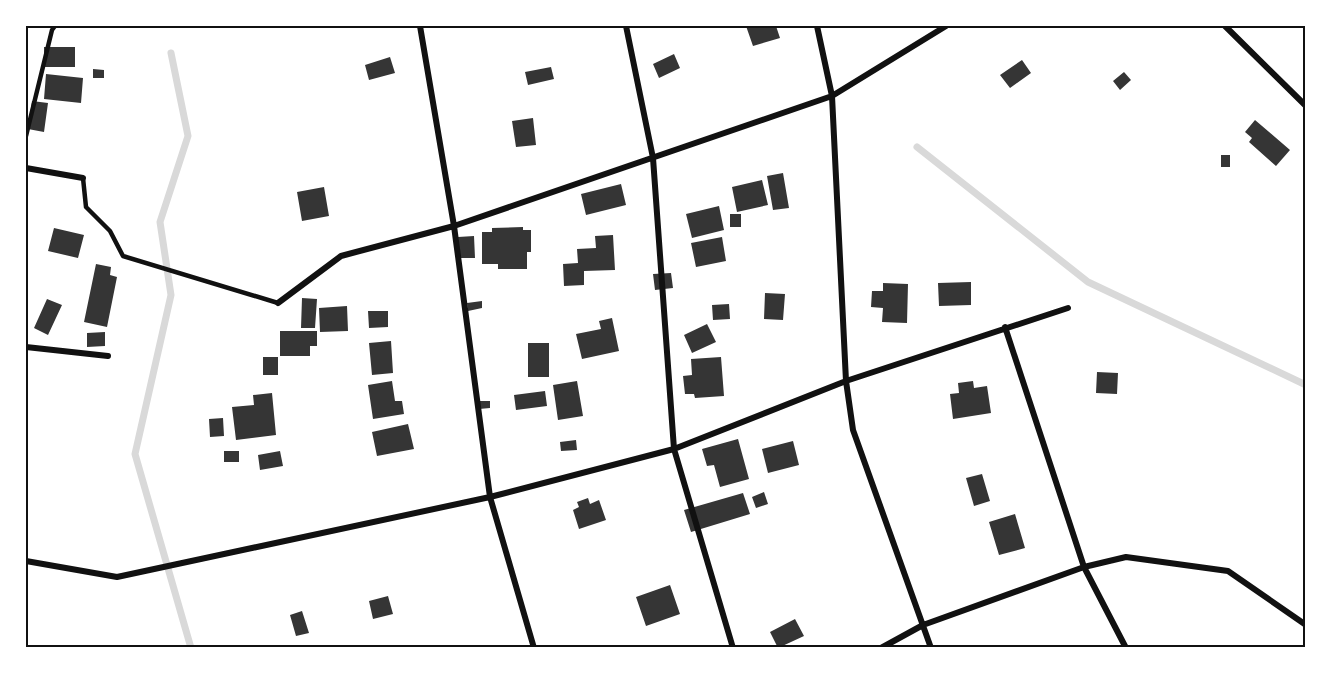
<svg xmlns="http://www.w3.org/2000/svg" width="1331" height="673" font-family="Mulish,sans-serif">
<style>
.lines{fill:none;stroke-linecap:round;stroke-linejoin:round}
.stream{stroke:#d9d9d9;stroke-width:7}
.building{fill:#353535}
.service{stroke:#111;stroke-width:4.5}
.minor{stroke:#111;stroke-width:6}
.neatline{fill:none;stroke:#111;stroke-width:2}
</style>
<rect width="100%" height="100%" fill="#fff"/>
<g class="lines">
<path class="stream" d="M171,53L188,136L160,222L171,295L135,454L191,648
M917,147L1088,282L1306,385"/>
</g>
<path class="building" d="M746,26H776L780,38L753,46Z
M44,47H75V67H44Z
M674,54L680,68L659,78L653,64Z
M390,57L395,73L369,80L365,65Z
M1022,60L1031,73L1010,88L1000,75Z
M551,67L554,79L528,85L525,72Z
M93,69L104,70V78H93Z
M1124,72L1131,80L1120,90L1113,81Z
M46,74L83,78L81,103L44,99Z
M32,101L48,103L44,132L28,129Z
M533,118L536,145L516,147L512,121Z
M1255,120L1290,150L1276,166L1249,142L1252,138L1245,132Z
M1221,155H1230V167H1221Z
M783,173L789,208L773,210L767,176Z
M762,180L768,205L737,212L732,187Z
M621,184L626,205L586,215L581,194Z
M324,187L329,216L302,221L297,192Z
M719,206L724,230L692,238L686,214Z
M730,214H741V227H730Z
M523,227V230H531V252H527V269H498V264H482V232H492V228Z
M54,228L84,235L78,258L48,251Z
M613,235L615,270L584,271V285L564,286L563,264L578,263L577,249L596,248L595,236Z
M474,236L475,258H459L458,237Z
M722,237L726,261L696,267L691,243Z
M96,264L111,267L110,275L117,277L107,327L84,322Z
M671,273L673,288L655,290L653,274Z
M971,282V305L939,306L938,283Z
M883,283L908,284L907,323L882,322L883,308L871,307L872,291H883Z
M765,293L785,294L783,320L764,319Z
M302,298L317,299L315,328H301Z
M47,299L62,305L48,335L34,328Z
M482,301V308L468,311L467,303Z
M729,304L730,319L713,320L712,305Z
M347,306L348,331L320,332L319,308Z
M368,311H388V327L369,328Z
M612,318L619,351L582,359L576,334L601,329L599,321Z
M707,324L716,342L692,353L684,335Z
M280,331H317V346H310V356H280Z
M105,332V346L87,347V333Z
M391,341L393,373L372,375L369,343Z
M528,343H549V377H528Z
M263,357H278V375H263Z
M721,357L724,396L695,398L694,394H685L683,376L692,375L691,359Z
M1097,372L1118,373L1117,394L1096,393Z
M392,381L395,401H402L404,414L373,419L368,385Z
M577,381L583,416L558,420L553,385Z
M973,381L974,388L987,386L991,413L953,419L950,394L959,393L958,383Z
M545,391L547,406L516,410L514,395Z
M272,393L276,435L236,440L232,407L254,405L253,395Z
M478,401H490V408L479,409Z
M223,418L224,436L210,437L209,419Z
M408,424L414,449L377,456L372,432Z
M738,439L749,479L720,487L714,465L707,466L702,449Z
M576,440L577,450L561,451L560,442Z
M793,441L799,465L768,473L762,449Z
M224,451H239V462H224Z
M280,451L283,466L260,470L258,455Z
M982,474L990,501L974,506L966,478Z
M764,492L768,504L756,508L752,497Z
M743,493L750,514L691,532L684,510Z
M588,498L590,504L599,500L606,520L579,529L573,510L579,507L577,502Z
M1015,514L1025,548L999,555L989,522Z
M670,585L680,614L646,626L636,597Z
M388,596L393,614L373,619L369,601Z
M302,611L309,633L296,636L290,615Z
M795,619L804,636L778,648L770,632Z"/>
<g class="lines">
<path class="service" d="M26,136L52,30L55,26
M83,178L86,207L110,231L123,256L278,303"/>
<path class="minor" d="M420,26L454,226L490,497L534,648
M626,26L653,158L674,449L733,648
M817,26L832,96L846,381L853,430L931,648
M1225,26L1306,106
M26,168L83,178
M278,303L341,256L454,226L832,96L946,26
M1005,327L1084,567L1126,648
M26,347L108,356
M26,561L117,577L490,497L674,449L846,381L1068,308
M881,648L923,625L1084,567L1126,557L1228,571L1306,625"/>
</g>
<rect width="1331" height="673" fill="none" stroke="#ffffff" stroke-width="54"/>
<rect x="27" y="27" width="1277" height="619" class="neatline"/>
</svg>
